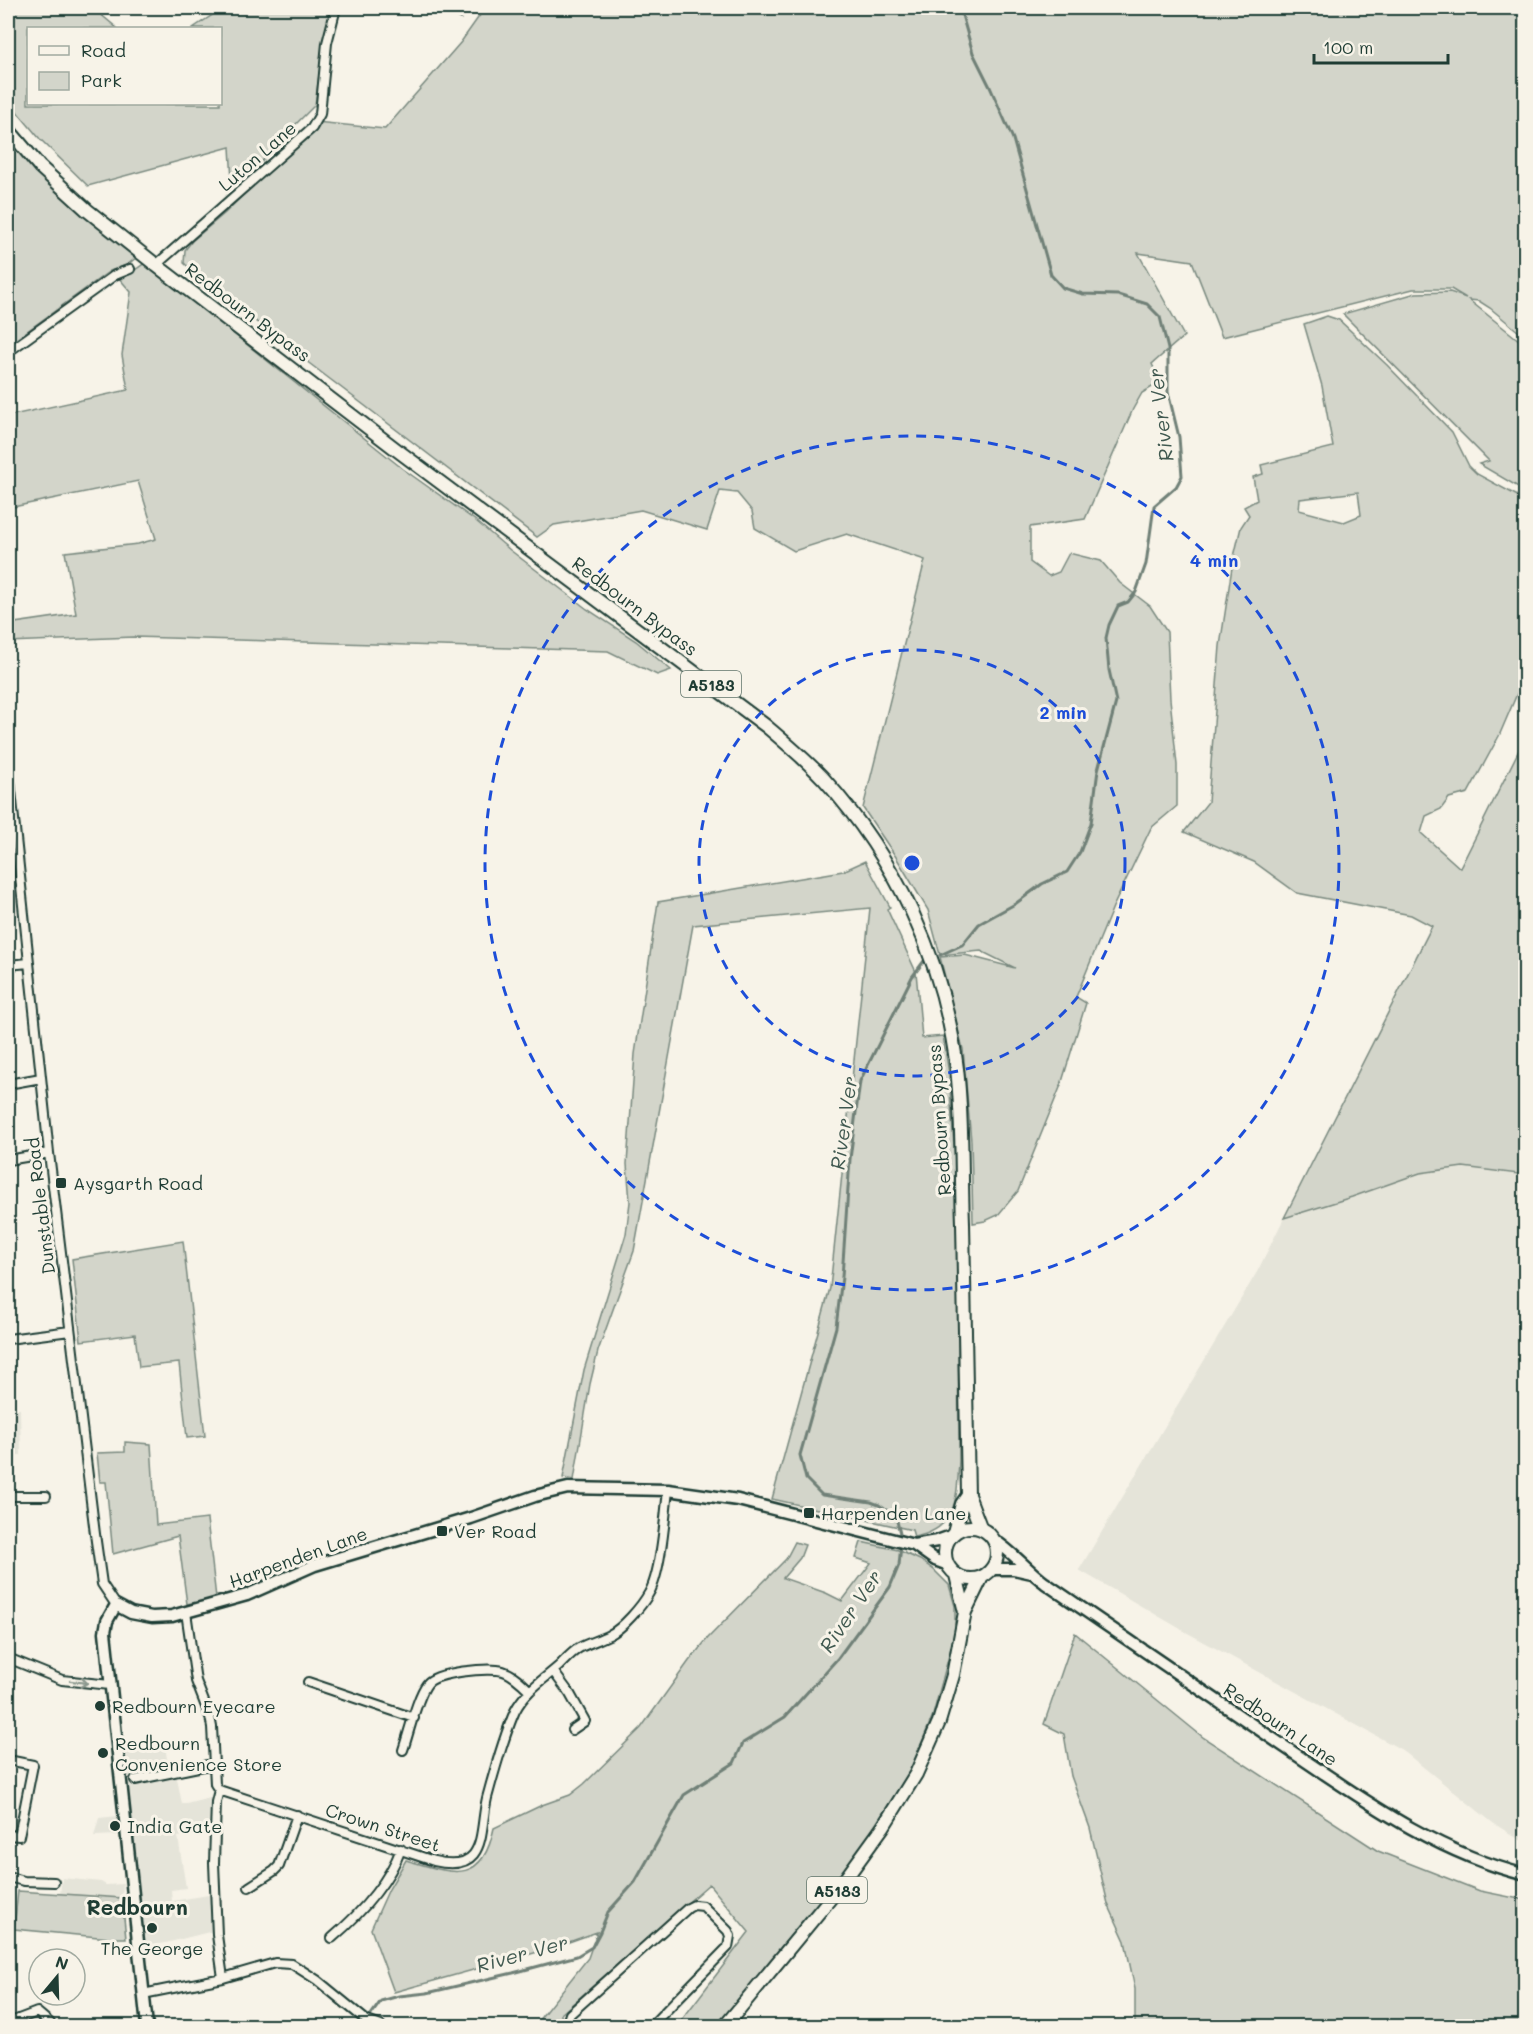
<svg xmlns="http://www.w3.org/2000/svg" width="1533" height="2034" font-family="Mali,sans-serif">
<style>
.built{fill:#e5e4d9}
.green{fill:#d3d5ca;stroke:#79897f;stroke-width:1.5;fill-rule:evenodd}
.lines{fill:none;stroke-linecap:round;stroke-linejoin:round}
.stream{stroke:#6f8077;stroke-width:3}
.street-casing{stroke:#1f3d34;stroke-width:12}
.secondary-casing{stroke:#1f3d34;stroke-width:15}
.primary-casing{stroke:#1f3d34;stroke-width:16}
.street{stroke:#f7f3e8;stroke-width:8}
.secondary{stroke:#f7f3e8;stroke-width:10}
.primary{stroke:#f7f3e8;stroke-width:12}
.oneway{stroke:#8b988e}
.ring{fill:none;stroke:#1d4ed8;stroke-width:3;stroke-dasharray:10 8}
.poi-dot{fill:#1f3d34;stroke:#f7f3e8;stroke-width:2}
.labels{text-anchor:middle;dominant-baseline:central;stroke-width:6;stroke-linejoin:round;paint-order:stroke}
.shield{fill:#f7f3e8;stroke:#60746a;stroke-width:1.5}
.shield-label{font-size:16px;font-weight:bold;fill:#1f3d34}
.street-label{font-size:18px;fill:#1f3d34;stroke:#f7f3e8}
.poi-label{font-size:18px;fill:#1f3d34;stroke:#f7f3e8;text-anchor:start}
.water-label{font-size:20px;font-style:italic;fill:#405950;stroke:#f7f3e8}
.quarter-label{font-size:21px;font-weight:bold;fill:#1f3d34;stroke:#f7f3e8}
.centre{fill:#1d4ed8;stroke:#f7f3e8;stroke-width:3}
.ring-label{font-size:18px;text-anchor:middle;font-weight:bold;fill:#1d4ed8;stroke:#f7f3e8;stroke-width:6;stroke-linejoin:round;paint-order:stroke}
</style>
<rect width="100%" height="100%" fill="#f7f3e8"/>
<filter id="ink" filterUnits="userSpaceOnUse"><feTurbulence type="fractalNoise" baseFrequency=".0167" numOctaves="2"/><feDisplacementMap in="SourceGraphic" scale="12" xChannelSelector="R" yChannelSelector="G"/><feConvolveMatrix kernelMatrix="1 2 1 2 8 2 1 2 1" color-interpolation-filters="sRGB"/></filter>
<g filter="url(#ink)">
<path class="built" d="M1525,738V1843L1493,1823L1402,1750L1184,1631L1079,1570L1257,1272Z
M8,1409H20L21,1455H8Z
M164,1741L169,1770L149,1776L127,1778L123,1748Z
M176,1773L182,1804L210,1797L208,1831L178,1837L186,1888L171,1890L172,1901L215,1894L213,1931L166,1943L145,1946L128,1783Z
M118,1816L120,1835L94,1836L99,1818Z
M62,1878L101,1882L106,1885L123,1884L122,1898L60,1894Z"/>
<path class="green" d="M8,8H93L117,28H28V104H220V28H193L223,8H332L323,45L315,105L273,147L254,172L232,181L230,147L88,186L40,139L8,101Z
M440,8H467L461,19Z
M485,8H1525V337L1490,308L1479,301L1469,300L1525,345V491L1479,464L1489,461L1343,314L1416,293L1450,292L1466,298L1451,289H1413L1222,337L1192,261L1138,253L1184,336L1152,364L1157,375L1154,386L1142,393L1133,409L1085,519L1030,527V562L1049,576L1059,572L1069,553L1101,561L1120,583L1150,606L1167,632L1170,699L1177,765V806L1151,828L1113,907L1076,997L1086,1003L1061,1085L1018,1191L998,1215L985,1221L973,1223L971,1141L963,1049L940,957L965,955L1015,968L981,951L940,955L928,910L896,857L863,808L925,560L847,534L794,551L755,528L752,511L737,493L720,491L707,530L641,510L554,525L537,537L297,354L197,275L184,263L185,250L192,241L225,213L316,122L385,129L461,42Z
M8,139C46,185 90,219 137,257L127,265L110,271L8,345Z
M145,263L403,469L476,521L510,550L587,609L636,641L671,670L657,675L608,651L134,637L8,642V624L76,614L65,552L138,544L156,539L138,481L8,508V416L128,390L122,355L131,292L118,277L132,272Z
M1327,316L1339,320L1387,365L1452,432L1469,466L1477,474L1525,500V675L1499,736L1468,793L1449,798L1441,809L1426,816L1421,833L1460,868L1525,738L1526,1175L1463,1167L1420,1173L1352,1197L1284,1218L1432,926L1411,915L1297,893L1254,862L1184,832L1208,802L1220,646L1233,561L1241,527L1249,515L1244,507L1257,500L1253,477L1263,474L1261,465L1333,447L1322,386L1304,324ZM1358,492L1361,515L1344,522L1299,510L1300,499Z
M865,861L890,907L887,909L916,972L922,1038L943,1036L949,1074L957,1190L959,1460C957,1497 958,1529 914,1537L912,1530L772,1499L830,1288L870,908L693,925L634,1251L598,1351L590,1384L574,1480L563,1478L584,1370L626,1234L630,1202L627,1164L635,1054L658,902L843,871Z
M183,1241L205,1436L187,1438L179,1363L139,1367L135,1334L81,1341L72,1259Z
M125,1442L151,1444L156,1525L207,1519L216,1598L187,1604L178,1536L113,1554L106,1482H100L97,1453L125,1452Z
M795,1542L805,1545L800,1558L783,1578L826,1593L842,1601L871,1563L856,1558L861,1542L898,1550L920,1560L934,1570L949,1585L955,1606V1633L933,1715L910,1771L854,1858L717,2026H677L749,1932L709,1884L561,2014L562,2026H534L588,1958L597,1932L552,1948L394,1992L371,1929L389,1889L406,1860C451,1873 482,1887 494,1828L542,1805L570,1795L584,1784L641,1728L689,1661L708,1638L786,1559Z
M1075,1633L1204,1738L1378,1851L1480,1891L1525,1900V2026H1135V1989L1125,1941L1108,1904L1090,1828L1071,1776L1064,1734L1044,1724Z
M18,1891L122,1898L126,1938H109L14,1929Z"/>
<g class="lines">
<path class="stream" d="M940,955L962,945L979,924L1015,904L1042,884L1067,872L1080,852L1091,823L1098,770L1116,702L1109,670L1106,638L1109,625L1118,606L1128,602L1136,592L1146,564L1154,506L1176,487L1182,476L1179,437L1168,392V349L1160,317L1147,304L1118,295L1083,294L1063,288L1051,275L1013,139L990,87L973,53L960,8
M901,1538L897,1521L893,1515L879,1505L871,1502L822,1495L806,1479L800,1455L836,1327L842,1277L850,1159L860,1081L912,977L924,961
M363,2026L381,2001L399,1996L427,1993L513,1973L577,1956L592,1947L600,1932L608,1912L635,1882L684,1795L734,1763L743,1743L785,1717L838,1658L890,1587L899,1565L901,1545"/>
<g class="street-casing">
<path id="street" d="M156,265L312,128L320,114L327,43L336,8
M8,352L115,275L130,269
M8,762L49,1153L95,1534L102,1584L116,1605
M8,965L29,963
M8,1084L41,1078
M8,1160L49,1153
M8,1339L70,1331
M8,1496H46
M186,1612L196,1681L210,1717L212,1727L215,1784L219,1790L216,1802L214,1863L217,1935L223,1978
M8,1658L62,1680L110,1685
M553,1671L570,1694L585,1721L572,1730
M308,1682L414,1718
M403,1750C409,1733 417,1697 427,1684C435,1672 490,1667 503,1671C513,1674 522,1683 529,1690
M8,1760L33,1765L19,1836L8,1835
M135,1780L213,1764
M219,1790L434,1861C488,1874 479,1832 487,1798C494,1772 504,1736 515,1711C525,1691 543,1680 559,1666C565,1660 572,1652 579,1648C588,1643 599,1640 609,1635C622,1629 642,1606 649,1593C661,1573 665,1516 668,1490
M8,1877L24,1881L54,1882
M249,1887L274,1871L279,1866L297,1815
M332,1938C360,1914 388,1884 401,1849
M143,1994L223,1978L275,1963L292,1964L317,1980L367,2021L381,2026
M8,2023L37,2012L50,2023
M566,2026L570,2014L688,1908L694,1905L703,1906L728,1931L730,1936L728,1947L651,2026"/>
</g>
<g class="secondary-casing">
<path id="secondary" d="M994,1540C1013,1552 1027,1570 1045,1583C1124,1637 1203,1691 1282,1745C1358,1796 1435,1853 1526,1875
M914,1545L935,1560L946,1564
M992,1569H1014L1032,1573
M147,2026L105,1632L107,1621L116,1605L131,1613L152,1617L172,1616L186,1612L247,1595L315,1565L471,1518L535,1496L568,1488L668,1490L738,1500L914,1545L937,1541L951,1536"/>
</g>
<g class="primary-casing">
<path id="primary" d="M8,129L40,167L87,210L156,265L397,450L766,726C785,742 805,759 823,778C896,859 944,960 957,1069C963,1120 961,1172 963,1223C965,1313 966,1404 968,1495L981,1529
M945 1553a26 26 0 1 1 52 0a26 26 0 1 1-52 0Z
M954,1533L962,1504L968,1495
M956,1575L965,1612
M725,2026L838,1889L883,1827L916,1774L939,1722L953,1675L965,1612L982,1577"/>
</g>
<use href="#street" class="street"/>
<use href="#secondary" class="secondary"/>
<use href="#primary" class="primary"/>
</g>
<defs><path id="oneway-shaft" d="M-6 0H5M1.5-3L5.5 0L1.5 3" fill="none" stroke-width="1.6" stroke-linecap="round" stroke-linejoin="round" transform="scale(1.5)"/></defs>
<use class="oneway" href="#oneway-shaft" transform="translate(79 1682) rotate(7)"/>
</g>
<g class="ring">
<circle cx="912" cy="863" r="213"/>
<circle cx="912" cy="863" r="427"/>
</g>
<g class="poi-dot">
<rect x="55" y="1177" width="12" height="12" rx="3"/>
<rect x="803" y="1507" width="12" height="12" rx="3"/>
<rect x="436" y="1525" width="12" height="12" rx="3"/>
<circle cx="100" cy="1706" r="6"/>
<circle cx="103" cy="1753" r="6"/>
<circle cx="115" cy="1826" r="6"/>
<circle cx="152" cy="1928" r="6"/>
</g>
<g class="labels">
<g class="shield">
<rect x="681" y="671" width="60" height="26" rx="4.5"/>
<rect x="807" y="1877" width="60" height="26" rx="4.5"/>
</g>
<g class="shield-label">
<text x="711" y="684">A5183</text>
<text x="837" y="1890">A5183</text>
</g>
<g class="street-label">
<text transform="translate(257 156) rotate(-41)">Luton Lane</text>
<text transform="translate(248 312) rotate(37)">Redbourn Bypass</text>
<text transform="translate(635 606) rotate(37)">Redbourn Bypass</text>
<text transform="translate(939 1120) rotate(-94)">Redbourn Bypass</text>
<text transform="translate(40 1206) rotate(-97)">Dunstable Road</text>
<text transform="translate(298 1557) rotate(-20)">Harpenden Lane</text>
<text transform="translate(1281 1724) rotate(34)">Redbourn Lane</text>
<text transform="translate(383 1827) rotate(18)">Crown Street</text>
</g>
<g class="poi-label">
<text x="73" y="1183">Aysgarth Road</text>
<text x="821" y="1513">Harpenden Lane</text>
<text x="454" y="1531">Ver Road</text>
<text x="112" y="1706">Redbourn Eyecare</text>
<text x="115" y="1743">Redbourn<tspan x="115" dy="21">Convenience Store</tspan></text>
<text x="127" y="1826">India Gate</text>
<text x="152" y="1948" text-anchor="middle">The George</text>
</g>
<g class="water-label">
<text transform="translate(1160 415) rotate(-97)">River Ver</text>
<text transform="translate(843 1123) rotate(-82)">River Ver</text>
<text transform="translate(850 1611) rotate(-56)">River Ver</text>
<text transform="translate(522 1953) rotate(-15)">River Ver</text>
</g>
<g class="quarter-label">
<text x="137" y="1906">Redbourn</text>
</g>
</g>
<circle cx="912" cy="863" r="9" class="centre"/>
<g class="ring-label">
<text x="1214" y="567">4 min</text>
<text x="1063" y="719">2 min</text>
</g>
<rect width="1533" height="2034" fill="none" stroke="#f7f3e8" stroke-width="30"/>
<rect x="15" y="15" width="1503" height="2004" fill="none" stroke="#1f3d34" stroke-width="2" filter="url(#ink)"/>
<rect x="27" y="27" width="195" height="78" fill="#f7f3e8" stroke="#a1aaa0" stroke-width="1.5"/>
<rect x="39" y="46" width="30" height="9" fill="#f7f3e8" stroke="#a1aaa0" stroke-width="1.5"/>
<text x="81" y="57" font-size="18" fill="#1f3d34">Road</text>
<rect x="39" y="72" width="30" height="18" fill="#d3d5ca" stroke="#a1aaa0" stroke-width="1.5"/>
<text x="81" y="87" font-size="18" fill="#1f3d34">Park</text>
<g transform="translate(57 1977) rotate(19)"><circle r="28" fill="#f7f3e8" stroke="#a1aaa0" stroke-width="1.5"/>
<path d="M0-4.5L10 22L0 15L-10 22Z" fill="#1f3d34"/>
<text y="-9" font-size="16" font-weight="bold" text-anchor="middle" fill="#1f3d34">N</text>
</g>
<path d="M1314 54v9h134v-9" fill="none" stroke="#1f3d34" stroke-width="3"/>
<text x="1323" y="54" font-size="18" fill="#1f3d34" stroke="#f7f3e8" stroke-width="4.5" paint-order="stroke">100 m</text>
</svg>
